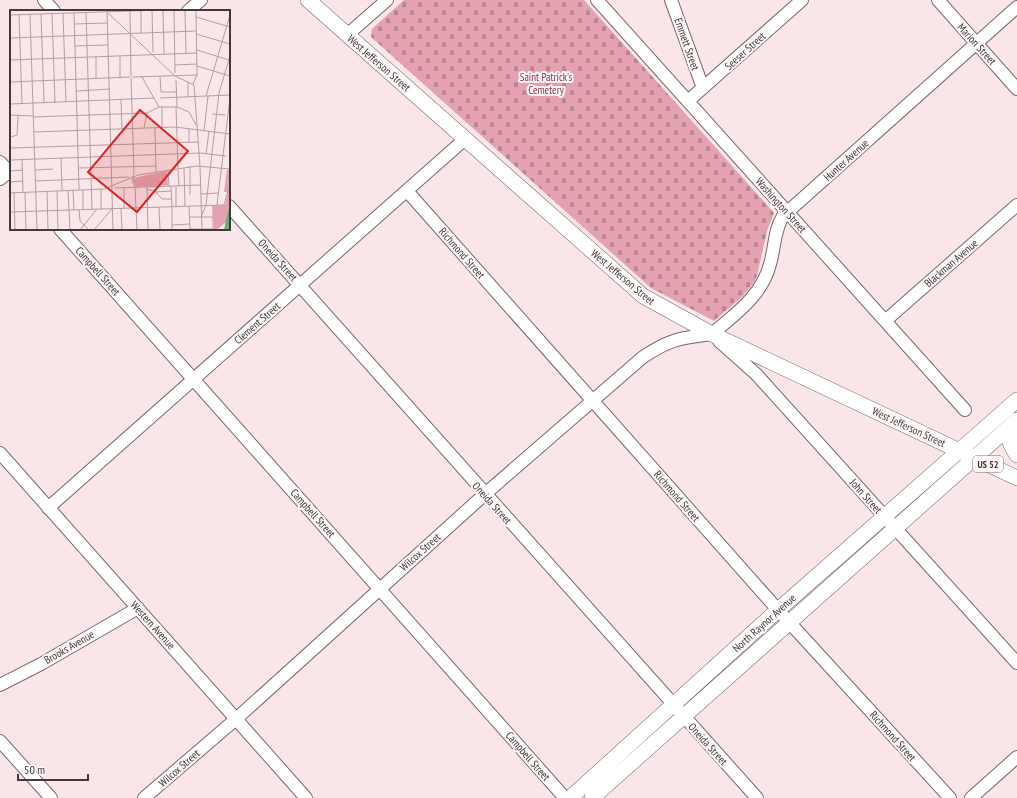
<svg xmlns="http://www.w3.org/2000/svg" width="1017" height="798" font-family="'PT Sans Narrow',sans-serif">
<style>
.cemetery{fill:url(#cemetery-stones)}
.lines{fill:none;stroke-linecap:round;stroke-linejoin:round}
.minor-casing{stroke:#79676b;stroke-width:14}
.major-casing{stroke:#79676b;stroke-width:16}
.minor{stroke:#fff;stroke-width:12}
.major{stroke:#fff;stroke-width:15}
.labels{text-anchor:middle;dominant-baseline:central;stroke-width:4;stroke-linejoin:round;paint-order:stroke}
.shield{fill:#fef6f7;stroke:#7a7273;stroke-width:1}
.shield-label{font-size:10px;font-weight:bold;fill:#41393a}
.street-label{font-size:11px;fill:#41393a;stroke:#fef6f7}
.park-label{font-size:11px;fill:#912d4e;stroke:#fef6f7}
.inset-road{fill:none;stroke:#b0a0a3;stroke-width:1}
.view{fill:#d62828;fill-opacity:0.15;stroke:#d62828;stroke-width:2}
.inset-edge{fill:none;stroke:#41393a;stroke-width:2}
</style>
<defs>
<pattern id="cemetery-stones" width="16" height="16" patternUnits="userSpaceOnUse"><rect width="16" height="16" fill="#e4a2b1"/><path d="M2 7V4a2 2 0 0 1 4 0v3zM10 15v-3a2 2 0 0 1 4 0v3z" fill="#ba8591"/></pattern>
</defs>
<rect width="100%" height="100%" fill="#fae5e9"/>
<path class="cemetery" d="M404,0H584L774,213L767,231L757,276L753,284L743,296L714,321L651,288L371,37L372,29Z"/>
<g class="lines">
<g class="minor-casing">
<path id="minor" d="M44,0L54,11
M597,0L965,410
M671,0L703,88
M938,0L1017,89
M188,11L201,0
M347,35L387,0
M688,101L802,0
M0,162L11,174
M0,179L11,170
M407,191L778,610L950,798
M229,206L757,798
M60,229L565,798
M885,321L1017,205
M712,334C735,314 762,296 770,264C775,248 774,230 783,216L1017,7
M719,341L756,374L1017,663
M0,453L306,798
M48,508L465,139
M0,685L41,664L138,608
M0,741L51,798
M144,798L236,719L485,494L643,357C670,339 680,338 712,334
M971,798L1017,757"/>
</g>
<g class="major-casing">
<path id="major" d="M308,0L643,296L712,334L1017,478
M1015,422C1007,436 1008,443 1017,455
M570,798L778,610L1017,400
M592,798L1017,420"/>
</g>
<use href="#minor" class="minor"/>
<use href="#major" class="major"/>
</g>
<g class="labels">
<rect class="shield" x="973" y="456" width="30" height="16" rx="3"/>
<g class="shield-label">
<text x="988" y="464">US 52</text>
</g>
<g class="street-label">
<text transform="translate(687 44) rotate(71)">Emmett Street</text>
<text transform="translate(977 44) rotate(48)">Marion Street</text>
<text transform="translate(745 51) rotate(-42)">Seeser Street</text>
<text transform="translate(379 63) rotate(41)">West Jefferson Street</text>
<text transform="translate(846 160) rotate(-42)">Hunter Avenue</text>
<text transform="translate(781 205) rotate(48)">Washington Street</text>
<text transform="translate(462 253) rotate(49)">Richmond Street</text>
<text transform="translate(278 260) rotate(48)">Oneida Street</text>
<text transform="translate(951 263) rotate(-41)">Blackman Avenue</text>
<text transform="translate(98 271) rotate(48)">Campbell Street</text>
<text transform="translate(623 277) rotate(40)">West Jefferson Street</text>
<text transform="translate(257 323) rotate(-41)">Clement Street</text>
<text transform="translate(909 427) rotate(25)">West Jefferson Street</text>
<text transform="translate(677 496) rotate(49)">Richmond Street</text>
<text transform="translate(866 496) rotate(48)">John Street</text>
<text transform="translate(492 503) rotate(48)">Oneida Street</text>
<text transform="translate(313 513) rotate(48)">Campbell Street</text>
<text transform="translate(420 552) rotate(-42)">Wilcox Street</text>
<text transform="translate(764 623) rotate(-42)">North Raynor Avenue</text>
<text transform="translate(153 625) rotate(48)">Western Avenue</text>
<text transform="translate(69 647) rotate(-30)">Brooks Avenue</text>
<text transform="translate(893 736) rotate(48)">Richmond Street</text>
<text transform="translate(708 744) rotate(48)">Oneida Street</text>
<text transform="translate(528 756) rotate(49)">Campbell Street</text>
<text transform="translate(179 768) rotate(-41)">Wilcox Street</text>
</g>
<g class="park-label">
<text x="546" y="77">Saint Patrick's<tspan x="546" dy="13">Cemetery</tspan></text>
</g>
</g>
<g transform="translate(10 10)">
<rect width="220" height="220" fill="#fae5e9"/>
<path d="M157,161L158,175L126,177L123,172V168Z" fill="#e4a2b1"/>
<path d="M217,160H220V195L216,212L208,219H204L203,196L215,195L218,182H214Z" fill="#e4a2b1"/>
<path d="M220,195V220H214L217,205Z" fill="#69ac75"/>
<path class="inset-road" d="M97,0L103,220M153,0L154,44M164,0L165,63M175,0L176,43M120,1L121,66M131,1V23M142,1L143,42M64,3L69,180M76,3L82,199M98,3L165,66L184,75L190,156M31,4L34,93M42,4L45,93M53,4L56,92M0,5L150,0M9,5L12,94M20,5L27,220M186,7L220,17M64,14L97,13M186,24L220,34M0,28L186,21M65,36L98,35M187,40L219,50M86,46V68M110,46V68M0,50L187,43M165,55L187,54M187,56L220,66M150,66L151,82H166M122,67L187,65M132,67L149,97M121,68L124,162L122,171L125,177L127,220M166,70L167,97M0,72L120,67M178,72V87M183,74L187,65L186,0M66,81L100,79M196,86L220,5M150,88L220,85M111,90L112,119M0,94L144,88M166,97L168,159M202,104L215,105M0,105L23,106M23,107L137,103L149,97H167L179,102L186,115M134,118L137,103M145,118L146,162M152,118V97M179,119V132M189,120L220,124M194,121L198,86M24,122L165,117L189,120M1,127L7,125L8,106M0,138L189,132M196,144L199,121M51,148L52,181M12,149L13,182M0,150L190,143L216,146M180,156V185M190,156L192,220M69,158L146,156M174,158L175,196M25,160L43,159M158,160L159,176M168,160L169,176M0,161L13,160M25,171L119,167M0,172L13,171M161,176L162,197M166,176V196M137,177L138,220M105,178L191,175M114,178V198M91,179V199M137,179L146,182L152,189H162M58,180L59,200M63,180L64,200M73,180V199M37,181L38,220M47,181L48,220M4,182L5,220M146,182L161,181M0,183L94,179L128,165L187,156L220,159M15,183L16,220M191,184L208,183M207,195L220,88M179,196L180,219M149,197L150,220M162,197V220M111,198L112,220M69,199L70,211L79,220M59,200L60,220M0,202L214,195L220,173M180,207H203M191,207L196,195L209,83L220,46M162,215L180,214M180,219H203V195M70,220L87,199M84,220L102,199"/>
<path class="view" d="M130,100L178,141L127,202L78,162Z"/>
<rect width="220" height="220" class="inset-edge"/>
</g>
<path d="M18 774v6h70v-6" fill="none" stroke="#41393a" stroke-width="2"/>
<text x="24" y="774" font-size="12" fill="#41393a" stroke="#fef6f7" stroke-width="3" paint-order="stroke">50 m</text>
</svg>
